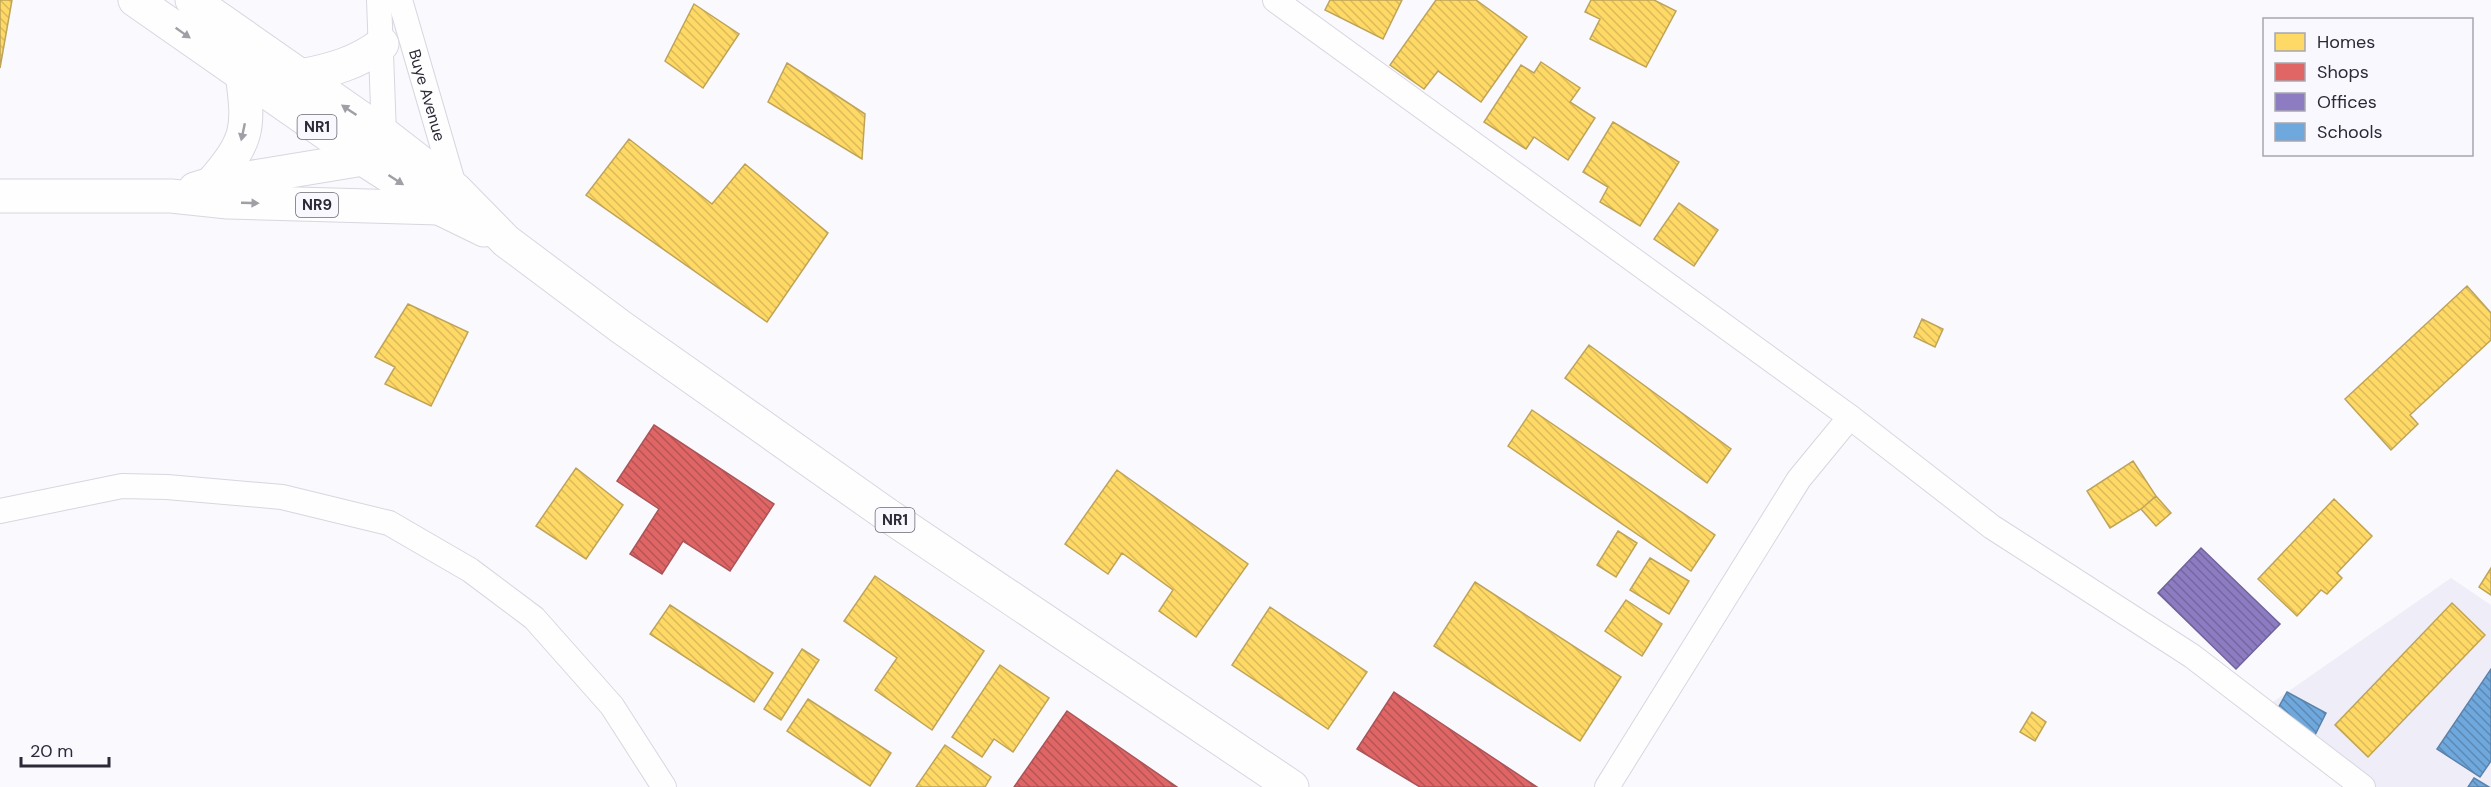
<svg xmlns="http://www.w3.org/2000/svg" width="2491" height="787" font-family="'DM Sans',sans-serif">
<style>
.built{fill:#eeedf8}
.homes{fill:url(#homes-back-hatch);stroke:#bfa458;stroke-width:1.5}
.shops{fill:url(#shops-back-hatch);stroke:#aa5458;stroke-width:1.5}
.offices{fill:url(#offices-back-hatch);stroke:#706399;stroke-width:1.5}
.schools{fill:url(#schools-back-hatch);stroke:#5b82aa;stroke-width:1.5}
.lines{fill:none;stroke-linecap:round;stroke-linejoin:round}
.street-casing{stroke:#d8d6df;stroke-width:26}
.primary-casing{stroke:#d8d6df;stroke-width:35}
.highway-casing{stroke:#d8d6df;stroke-width:35}
.street{stroke:#fefeff;stroke-width:24}
.primary{stroke:#fefeff;stroke-width:33}
.highway{stroke:#fefeff;stroke-width:33}
.oneway{fill:#9f9fa5}
.labels{text-anchor:middle;dominant-baseline:central;stroke-width:6;stroke-linejoin:round;paint-order:stroke}
.shield{fill:#f9f8ff;stroke:#696872;stroke-width:1.5}
.shield-label{font-size:15px;font-weight:bold;fill:#2b2a36}
.street-label{font-size:16px;fill:#2b2a36;stroke:#f9f8ff}
</style>
<defs>
<pattern id="homes-back-hatch" width="6" height="6" patternUnits="userSpaceOnUse" patternTransform="scale(1.5)"><rect width="6" height="6" fill="#ffd966"/><path d="M-1 5l2 2M0 0l6 6M5-1l2 2" fill="none" stroke="#dbba59"/></pattern>
<pattern id="shops-back-hatch" width="6" height="6" patternUnits="userSpaceOnUse" patternTransform="scale(1.5)"><rect width="6" height="6" fill="#e06666"/><path d="M-1 5l2 2M0 0l6 6M5-1l2 2" fill="none" stroke="#b65455"/></pattern>
<pattern id="offices-back-hatch" width="6" height="6" patternUnits="userSpaceOnUse" patternTransform="scale(1.5)"><rect width="6" height="6" fill="#8e7cc3"/><path d="M-1 5l2 2M0 0l6 6M5-1l2 2" fill="none" stroke="#74669f"/></pattern>
<pattern id="schools-back-hatch" width="6" height="6" patternUnits="userSpaceOnUse" patternTransform="scale(1.5)"><rect width="6" height="6" fill="#6fa8dc"/><path d="M-1 5l2 2M0 0l6 6M5-1l2 2" fill="none" stroke="#5b89b3"/></pattern>
</defs>
<rect width="100%" height="100%" fill="#faf9fe"/>
<path class="built" d="M2451,578L2491,605V787H2359L2253,716Z"/>
<path class="homes" d="M0,0H12L0,68Z
M1330,0H1402L1383,39L1325,10Z
M1436,0H1476L1527,37L1481,102L1438,71L1424,89L1390,65Z
M1591,0H1654L1676,11L1646,67L1590,39L1600,19L1585,12Z
M694,4L739,34L703,88L665,61Z
M1541,62L1580,88L1570,102L1595,118L1568,160L1534,137L1526,149L1484,122L1521,65L1534,73Z
M787,63L865,114L862,159L768,102Z
M1613,122L1679,162L1640,226L1600,202L1608,187L1583,172Z
M629,139L712,204L745,164L828,233L767,322L586,195Z
M1679,203L1718,230L1694,266L1654,239Z
M2467,286L2491,313V340L2410,415L2418,424L2391,450L2345,399Z
M408,304L468,332L431,406L385,384L395,367L375,357Z
M1922,319L1943,329L1935,347L1914,337Z
M1589,345L1731,449L1707,483L1565,378Z
M1532,410L1715,535L1691,571L1508,446Z
M2133,461L2156,496L2141,509L2110,528L2087,491Z
M576,468L623,505L586,559L536,526Z
M1117,470L1248,564L1196,637L1159,611L1173,590L1122,553L1108,574L1065,544Z
M2156,496L2171,513L2156,526L2141,509Z
M2334,499L2372,536L2337,573L2342,578L2327,594L2321,590L2297,616L2258,579Z
M1618,531L1637,543L1616,577L1597,565Z
M1650,558L1689,581L1669,614L1630,590Z
M2491,568V595L2479,587Z
M875,576L984,651L932,730L875,690L897,658L844,621Z
M1475,582L1621,677L1580,741L1434,646Z
M1626,600L1662,624L1642,656L1605,631Z
M2452,603L2485,635L2368,757L2335,725Z
M670,605L773,673L754,702L650,634Z
M1270,607L1367,672L1328,729L1232,665Z
M802,649L819,660L781,720L764,709Z
M1000,665L1049,698L1013,752L994,739L982,757L952,737Z
M808,699L891,753L870,786L787,731Z
M2032,712L2046,722L2035,741L2020,732Z
M945,745L991,777L985,787H916Z"/>
<path class="shops" d="M654,425L774,504L730,571L683,541L662,574L630,554L659,509L617,481Z
M1394,692L1537,787H1420L1357,749Z
M1067,711L1177,787H1014Z"/>
<path class="offices" d="M2201,548L2280,624L2236,669L2158,593Z"/>
<path class="schools" d="M2491,669V761L2480,777L2437,749Z
M2287,692L2326,713L2311,743L2271,721Z
M2474,778L2489,787H2468Z"/>
<g class="lines">
<g class="street-casing">
<g id="street">
<path d="M379,0L384,134"/>
<path id="s1" d="M400,0L455,189"/>
<path d="M1275,0L1850,417L1799,479L1607,787"/>
<path d="M1850,417L1992,527L2192,656L2363,787"/>
<path d="M0,511L122,486L167,487L282,497L389,523L470,570L534,618L612,706L664,787"/>
</g>
</g>
<g class="primary-casing">
<path id="primary" d="M195,189L211,184L363,159L376,143
M0,196H171L228,202L439,208L446,199"/>
</g>
<g class="highway-casing">
<path id="highway" d="M135,0L363,159L439,208L484,230
M192,0L384,134L455,189L506,241L621,327L886,514L1292,787
M301,76C331,70 358,63 382,44
M211,184C248,141 250,130 242,74"/>
</g>
<use href="#street" class="street"/>
<use href="#primary" class="primary"/>
<use href="#highway" class="highway"/>
</g>
<defs><path id="oneway-solid" d="M-6-.8H1V-3.2L6.5 0L1 3.2V.8H-6Z" transform="scale(1.5)"/></defs>
<g class="oneway">
<use href="#oneway-solid" transform="translate(183 33) rotate(35)"/>
<use href="#oneway-solid" transform="translate(349 110) rotate(-146)"/>
<use href="#oneway-solid" transform="translate(243 132) rotate(102)"/>
<use href="#oneway-solid" transform="translate(396 180) rotate(33)"/>
<use href="#oneway-solid" transform="translate(250 203) rotate(2)"/>
</g>
<g class="labels">
<g class="shield">
<rect x="297.5" y="115" width="39" height="24" rx="4.5"/>
<rect x="296" y="193" width="42" height="24" rx="4.5"/>
<rect x="875.5" y="508" width="39" height="24" rx="4.5"/>
</g>
<g class="shield-label">
<text x="317" y="127">NR1</text>
<text x="317" y="205">NR9</text>
<text x="895" y="520">NR1</text>
</g>
<g class="street-label">
<text stroke="none"><textPath href="#s1" startOffset="99">Buye Avenue</textPath></text>
</g>
</g>
<rect x="2263" y="18" width="210" height="138" fill="#f9f8ff" stroke="#a7a6af" stroke-width="1.5"/>
<rect x="2275" y="33" width="30" height="18" fill="#ffd966" stroke="#a7a6af" stroke-width="1.5"/>
<text x="2317" y="48" font-size="18" fill="#2b2a36">Homes</text>
<rect x="2275" y="63" width="30" height="18" fill="#e06666" stroke="#a7a6af" stroke-width="1.5"/>
<text x="2317" y="78" font-size="18" fill="#2b2a36">Shops</text>
<rect x="2275" y="93" width="30" height="18" fill="#8e7cc3" stroke="#a7a6af" stroke-width="1.5"/>
<text x="2317" y="108" font-size="18" fill="#2b2a36">Offices</text>
<rect x="2275" y="123" width="30" height="18" fill="#6fa8dc" stroke="#a7a6af" stroke-width="1.5"/>
<text x="2317" y="138" font-size="18" fill="#2b2a36">Schools</text>
<path d="M21 757v9h88v-9" fill="none" stroke="#2b2a36" stroke-width="3"/>
<text x="30" y="757" font-size="18" fill="#2b2a36" stroke="#f9f8ff" stroke-width="4.5" paint-order="stroke">20 m</text>
</svg>
